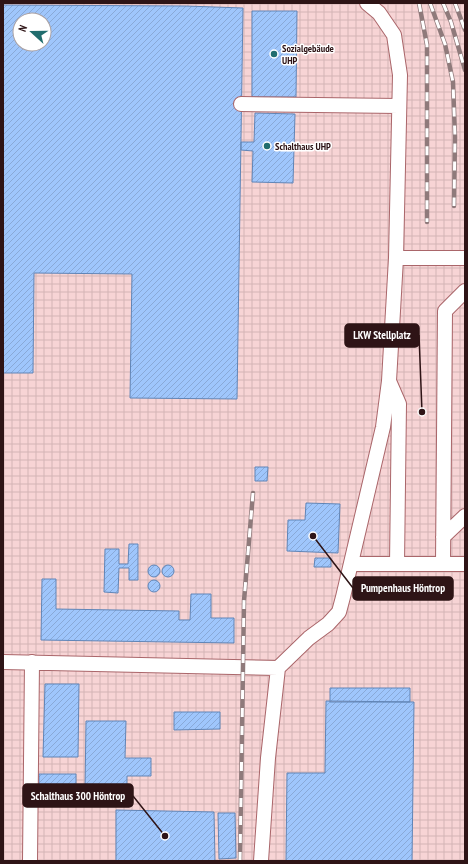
<svg xmlns="http://www.w3.org/2000/svg" width="468" height="864" font-family="'PT Sans Narrow',sans-serif">
<style>
.industrial{fill:url(#industrial-grid);fill-rule:evenodd}
.building{fill:url(#building-hatch);stroke:#6085b7;fill-rule:evenodd}
.lines{fill:none;stroke-linecap:round;stroke-linejoin:round}
.minor-casing{stroke:#aa666a;stroke-width:16}
.minor{stroke:#fff;stroke-width:14}
.rail-casing{stroke:#8f7a7b;stroke-width:4.5}
.rail{stroke:#fff;stroke-width:3;stroke-dasharray:9;stroke-linecap:butt}
.poi-dot{fill:#216d6e;stroke:#fff;stroke-width:1.5}
.labels{text-anchor:middle;dominant-baseline:central;stroke-width:3;stroke-linejoin:round;paint-order:stroke}
.poi-label{font-size:10px;font-weight:bold;fill:#2e1416;stroke:#fff;text-anchor:start}
.leader{fill:none;stroke:#2e1416;stroke-width:1.5}
.callout-dot{fill:#2e1416;stroke:#fff;stroke-width:1.5}
.callout{fill:#2e1416;stroke:#2e1416;stroke-width:1.5}
.callout-label{font-size:11px;text-anchor:middle;font-weight:bold;fill:#fff}
</style>
<defs>
<pattern id="industrial-grid" width="8" height="8" patternUnits="userSpaceOnUse"><rect width="8" height="8" fill="#f7d4d5"/><path d="M0 4h8M4 0v8" fill="none" stroke="#d4b5b6"/></pattern>
<pattern id="building-hatch" width="6" height="6" patternUnits="userSpaceOnUse"><rect width="6" height="6" fill="#9fc6fc"/><path d="M-1 1l2-2M0 6l6-6M5 7l2-2" fill="none" stroke="#89a9d7"/></pattern>
</defs>
<rect width="100%" height="100%" fill="#f5e5e5"/>
<path class="industrial" d="M3,3H465V861H3ZM20,20H44V44H20Z"/>
<path class="building" d="M3,5L186,6L243,8L237,399L130,398L132,274L34,273L33,373H3ZM20,20H44V44H20Z
M252,11H297L296,97H252Z
M255,113L295,114L293,183L252,182L253,151L241,150V142H254Z
M255,467H268L267,481H255Z
M306,503L340,504L338,553L287,551L288,520H305Z
M129,544H138V580H129V568H119L118,593L104,592L105,549H119V564H128Z
M315,558H331V567H314Z
M162 571a6 6 0 1 1 12 0a6 6 0 1 1-12 0Z
M148 571a6 6 0 1 1 12 0a6 6 0 1 1-12 0Z
M42,579H56V609L179,611V620H190L191,594H211V618H234V643L41,640Z
M148 586a6 6 0 1 1 12 0a6 6 0 1 1-12 0Z
M45,684H79L78,757H43Z
M330,688H410V702H330Z
M326,701L414,702L412,861H286L287,773H325Z
M174,712H220V729L174,730Z
M86,721H126L125,758H151V776H127V797H113V791L85,790Z
M39,774H76V790L39,789Z
M116,810L214,812L215,861H116Z
M218,813H235L236,858L219,859Z"/>
<g class="lines">
<g class="minor-casing">
<path id="minor" d="M367,3L379,13L394,35L400,75L396,258
M241,104L399,106
M389,381L399,404L397,564
M443,537L465,516
M351,564H465
M443,564L445,311L465,291
M3,662L278,668
M30,861L32,662
M261,861L268,758L278,668L309,638L328,624L339,612L343,597L383,427L389,381L396,258H465"/>
</g>
<use href="#minor" class="minor"/>
<g class="rail-casing">
<path id="rail" d="M419,3L427,45V222
M430,3L445,44L453,82L455,137L454,206
M443,3L451,22L465,70
M455,3L465,30
M240,861L244,601L253,493"/>
</g>
<use href="#rail" class="rail"/>
</g>
<g class="poi-dot">
<circle cx="274" cy="54" r="4"/>
<circle cx="267" cy="146" r="4"/>
</g>
<g class="labels">
<g class="poi-label">
<text x="282" y="48">Sozialgebäude<tspan x="282" dy="12">UHP</tspan></text>
<text x="275" y="146">Schalthaus UHP</text>
</g>
</g>
<path class="leader" d="M422 412L419 335M313 536L353 588M165 836L133 796"/>
<g class="callout-dot">
<circle cx="422" cy="412" r="4"/>
<circle cx="313" cy="536" r="4"/>
<circle cx="165" cy="836" r="4"/>
</g>
<g class="callout">
<rect x="345" y="324" width="74" height="23" rx="4"/>
<rect x="353" y="577" width="100" height="23" rx="4"/>
<rect x="23" y="784" width="110" height="23" rx="4"/>
</g>
<g class="callout-label">
<text x="382" y="339">LKW Stellplatz</text>
<text x="403" y="592">Pumpenhaus Höntrop</text>
<text x="78" y="800">Schalthaus 300 Höntrop</text>
</g>
<rect width="468" height="864" fill="none" stroke="#2e1416" stroke-width="8"/>
<g transform="translate(32 32) rotate(291)"><circle r="19" fill="#ffffff" stroke="#aba1a2"/>
<path d="M0-3L7 15L0 10L-7 15Z" fill="#216d6e"/>
<text y="-6" font-size="11" font-weight="bold" text-anchor="middle" fill="#2e1416">N</text>
</g>
</svg>
